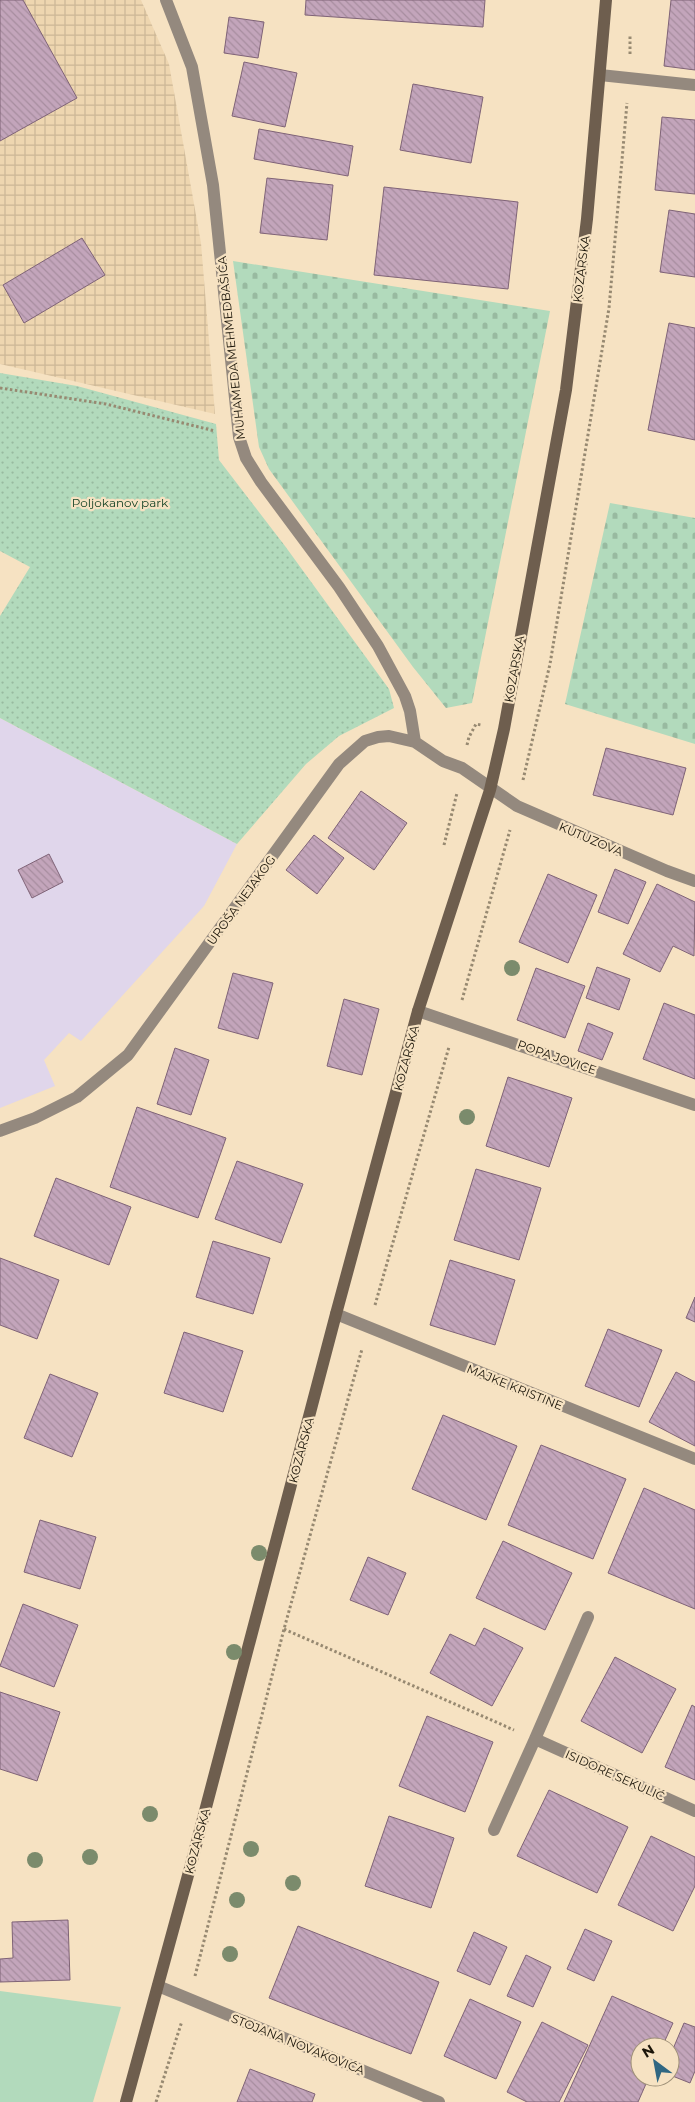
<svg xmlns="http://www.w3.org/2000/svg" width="695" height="2102" font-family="Montserrat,sans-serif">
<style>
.industrial{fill:url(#industrial-grid)}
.education{fill:#e0d6eb}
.grass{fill:#b2dabc}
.cemetery{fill:url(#cemetery-stones)}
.park{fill:url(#park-dots)}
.building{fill:url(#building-back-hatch);stroke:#7f6377}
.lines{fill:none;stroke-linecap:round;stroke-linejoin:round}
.path{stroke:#978971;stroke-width:3;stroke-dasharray:2.5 2.5;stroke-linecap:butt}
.street{stroke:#94897e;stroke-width:12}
.secondary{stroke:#6e5e4e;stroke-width:12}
.tree{fill:#7b8b6c}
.labels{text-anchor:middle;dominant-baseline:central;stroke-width:4.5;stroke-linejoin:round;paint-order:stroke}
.street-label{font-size:12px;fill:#1b1509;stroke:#f6e2c2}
.park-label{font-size:12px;fill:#164426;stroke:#f6e2c2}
</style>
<defs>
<pattern id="industrial-grid" width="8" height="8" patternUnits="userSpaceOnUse" patternTransform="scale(1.25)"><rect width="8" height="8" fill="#eed6b0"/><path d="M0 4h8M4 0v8" fill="none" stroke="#ccb796"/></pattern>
<pattern id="cemetery-stones" width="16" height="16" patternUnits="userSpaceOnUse" patternTransform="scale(1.25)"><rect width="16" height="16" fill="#b2dabc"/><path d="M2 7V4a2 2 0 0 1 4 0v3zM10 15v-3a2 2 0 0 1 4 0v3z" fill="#98baa0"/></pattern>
<pattern id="park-dots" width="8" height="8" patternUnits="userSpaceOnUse" patternTransform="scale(1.25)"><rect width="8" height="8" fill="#b2dabc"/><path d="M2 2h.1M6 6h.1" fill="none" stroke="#98baa0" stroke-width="1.8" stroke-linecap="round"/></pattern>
<pattern id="building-back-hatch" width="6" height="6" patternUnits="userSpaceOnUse" patternTransform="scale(1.25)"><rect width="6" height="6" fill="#c3a5bb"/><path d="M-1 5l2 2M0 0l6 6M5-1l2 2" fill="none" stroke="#a78d9f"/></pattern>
</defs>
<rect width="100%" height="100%" fill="#f6e2c2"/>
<path class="industrial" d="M0,0H141L169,64L201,243L215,414L0,364Z"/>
<path class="education" d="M0,718L237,844L204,906L81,1041L69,1033L44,1060L55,1086L0,1108Z"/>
<path class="grass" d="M0,1991L121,2007L93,2102H0Z"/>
<path class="cemetery" d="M233,261L550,311L472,703L446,708L413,667L269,469L259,447Z
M610,503L695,518V744L565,704Z"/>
<path class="park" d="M0,373L77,386L216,424L219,460L285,546L389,689L394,708L339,736L306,764L237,844L0,718V616L30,567L0,551Z"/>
<path class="building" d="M0,0H23L77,98L0,141Z
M306,0H485L483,27L305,15Z
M671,0H695V70L664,66Z
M229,17L264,22L258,58L224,53Z
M244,62L297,73L285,127L232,116Z
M413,84L483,97L471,163L400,150Z
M662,117L695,120V194L655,190Z
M259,129L353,146L348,176L254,159Z
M267,178L333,185L327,240L260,233Z
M384,187L518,202L508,289L374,275Z
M669,210L695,214V277L660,272Z
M82,238L105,275L24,323L3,285Z
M669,323L695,328V440L648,430Z
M606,748L686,768L673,815L593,795Z
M361,791L407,823L374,870L328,838Z
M314,835L344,858L317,894L286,870Z
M49,854L63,882L32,898L18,870Z
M615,869L646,882L628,924L598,912Z
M548,874L597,895L568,963L519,942Z
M657,884L695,902L694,956L673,946L660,972L623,954Z
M597,967L630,979L619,1010L586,998Z
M536,968L585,986L565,1038L517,1020Z
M233,973L273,983L258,1039L218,1028Z
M344,999L379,1009L362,1075L327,1066Z
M664,1003L695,1015V1079L643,1059Z
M588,1023L613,1033L602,1060L578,1051Z
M175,1048L209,1060L191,1115L157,1104Z
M508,1077L572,1098L549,1167L486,1146Z
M137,1107L226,1138L198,1218L110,1187Z
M237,1161L303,1184L281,1243L215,1219Z
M476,1169L541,1188L519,1260L454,1240Z
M56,1178L131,1207L109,1265L34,1236Z
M213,1241L270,1258L253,1314L196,1297Z
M0,1258L59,1280L37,1339L0,1325Z
M450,1260L515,1280L495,1345L430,1325Z
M695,1297V1322L686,1318Z
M608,1329L662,1350L639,1407L585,1386Z
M184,1332L243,1351L223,1412L164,1393Z
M676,1372L695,1382V1446L649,1422Z
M50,1374L98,1393L72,1457L24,1438Z
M443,1415L517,1446L486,1520L412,1489Z
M541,1445L626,1479L593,1559L508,1525Z
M644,1488L695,1510V1609L608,1573Z
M40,1520L96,1537L80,1589L24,1572Z
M503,1541L572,1573L545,1630L476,1598Z
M368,1557L406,1573L388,1615L350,1600Z
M23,1604L78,1625L54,1687L0,1666Z
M484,1628L523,1648L492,1706L430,1673L450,1634L475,1646Z
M615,1657L676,1689L642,1753L581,1721Z
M0,1692L60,1712L37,1781L0,1769Z
M692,1705L695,1707V1780L665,1767Z
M427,1716L493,1742L465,1812L399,1786Z
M549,1790L628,1827L597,1893L517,1856Z
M389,1816L454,1838L431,1908L365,1886Z
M651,1836L695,1857V1886L673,1931L618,1905Z
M68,1920L70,1980L0,1982V1959L13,1958L12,1922Z
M298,1926L439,1982L411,2054L269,1998Z
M585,1929L612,1941L594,1981L567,1969Z
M474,1932L507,1947L490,1985L457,1971Z
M526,1955L551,1967L533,2007L507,1996Z
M612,1996L673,2023L662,2047H640V2077H649L638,2102H564Z
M470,1999L521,2022L496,2079L444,2056Z
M542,2022L588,2045L559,2102H527L507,2092Z
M684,2023L695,2027V2071L690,2083L670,2075V2056Z
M250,2069L315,2094L312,2102H237Z"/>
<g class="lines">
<path class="path" d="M630,54V36
M0,388L106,404L215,431
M467,745L469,737L476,724L481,725
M523,780L550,664L609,308L627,103
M444,845L457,793
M462,1000L510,830
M375,1305L449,1047
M284,1629L514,1730
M195,1976L284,1629L362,1349
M156,2102L182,2021"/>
<path class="street" d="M166,0L192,67L213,185L239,437L246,458L261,482L339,587L378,646L405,696L410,711L415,742
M600,75L695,85
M418,1011L695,1105
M0,1131L35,1118L77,1097L128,1055L339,764L365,741L378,737L389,736L415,742L443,761L462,768L517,806L667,871L695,881
M336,1314L695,1459
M588,1617L535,1739L695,1811
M494,1830L535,1739
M158,1986L439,2102"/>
<path class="secondary" d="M126,2102L190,1868L336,1314L418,1011L490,790L504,729L566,390L587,219L606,0"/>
</g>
<g class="tree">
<circle cx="512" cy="968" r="8"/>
<circle cx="467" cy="1117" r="8"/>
<circle cx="259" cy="1553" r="8"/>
<circle cx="234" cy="1652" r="8"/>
<circle cx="150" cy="1814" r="8"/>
<circle cx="251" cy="1849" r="8"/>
<circle cx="90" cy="1857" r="8"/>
<circle cx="35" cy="1860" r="8"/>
<circle cx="293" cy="1883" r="8"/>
<circle cx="237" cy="1900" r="8"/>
<circle cx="230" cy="1954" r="8"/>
</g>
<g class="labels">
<g class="street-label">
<text transform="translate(581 269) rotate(-83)">KOZARSKA</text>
<text transform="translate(231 348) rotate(-96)">MUHAMEDA MEHMEDBAŠIĆA</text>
<text transform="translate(514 669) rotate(-80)">KOZARSKA</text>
<text transform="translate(591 839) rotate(23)">KUTUZOVA</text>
<text transform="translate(241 900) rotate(-54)">UROŠA NEJAKOG</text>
<text transform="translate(557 1057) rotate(19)">POPA JOVICE</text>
<text transform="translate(406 1058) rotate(-75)">KOZARSKA</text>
<text transform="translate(515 1387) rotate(22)">MAJKE KRISTINE</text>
<text transform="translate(301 1450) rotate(-75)">KOZARSKA</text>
<text transform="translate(615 1775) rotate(24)">ISIDORE SEKULIĆ</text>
<text transform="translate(197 1841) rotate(-75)">KOZARSKA</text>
<text transform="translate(298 2044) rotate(22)">STOJANA NOVAKOVIĆA</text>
</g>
<g class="park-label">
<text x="120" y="502">Poljokanov park</text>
</g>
</g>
<g transform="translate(655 2062) rotate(328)"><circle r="24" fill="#f6e2c2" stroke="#9e9078"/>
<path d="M0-4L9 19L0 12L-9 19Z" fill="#306782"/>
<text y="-8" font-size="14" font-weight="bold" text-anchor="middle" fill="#1b1509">N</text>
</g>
</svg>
